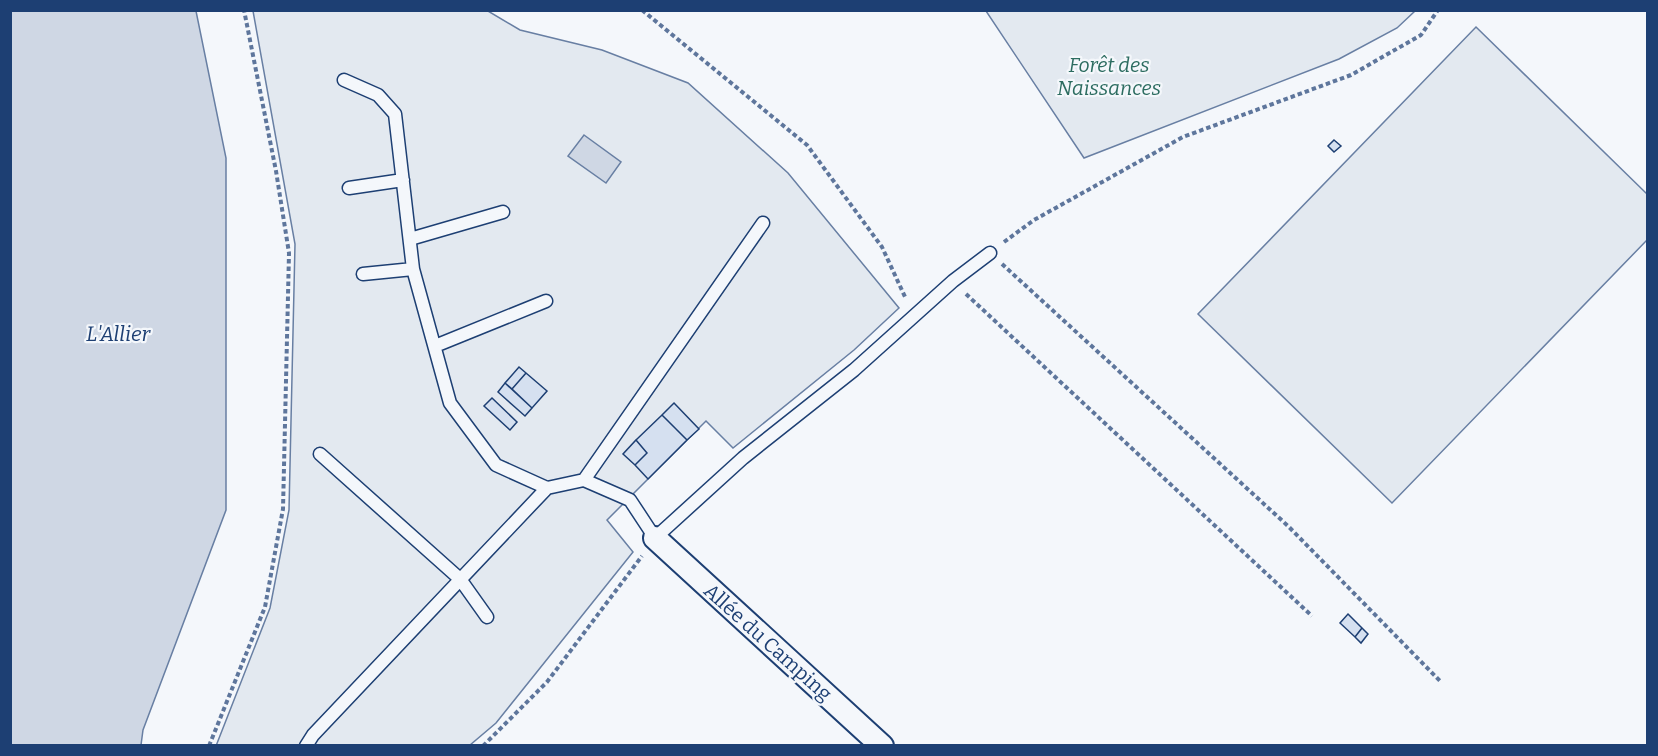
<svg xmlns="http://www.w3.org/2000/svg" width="1658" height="756" font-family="Bitter,serif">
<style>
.green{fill:#e3e9f0;stroke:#687fa3;stroke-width:1.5}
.water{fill:#cfd7e4;stroke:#687fa3;stroke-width:1.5}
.building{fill:#d5e0f0;stroke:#1d3f73;stroke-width:1.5}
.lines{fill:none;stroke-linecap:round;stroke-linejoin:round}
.service-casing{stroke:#1d3f73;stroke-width:15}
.minor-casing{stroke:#1d3f73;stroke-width:26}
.path{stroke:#5e769c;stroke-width:4;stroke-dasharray:4.5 3;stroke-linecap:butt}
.service{stroke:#f4f7fb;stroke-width:12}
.minor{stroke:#f4f7fb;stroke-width:22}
.labels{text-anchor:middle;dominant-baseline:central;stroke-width:4.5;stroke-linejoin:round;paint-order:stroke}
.park-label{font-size:20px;font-style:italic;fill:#2c6c60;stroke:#f4f7fb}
.street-label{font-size:20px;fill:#1d3f73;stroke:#f4f7fb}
.water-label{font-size:21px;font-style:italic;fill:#1d3f73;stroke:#f4f7fb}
</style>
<rect width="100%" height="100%" fill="#f4f7fb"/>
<path class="green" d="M253,11H488L520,30L602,50L688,83L788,173L899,308L854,350L733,448L706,421L607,520L633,552L496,723L470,745L216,746L270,608L289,510L295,244Z
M986,11H1415L1397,28L1339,59L1084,158Z
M1476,27L1647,194V240L1392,503L1198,314Z"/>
<path class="water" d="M10,11H196L226,158V510L143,730L141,745H11Z
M584,135L621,162L606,183L568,156Z"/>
<path class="building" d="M1334,140L1341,146L1334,152L1328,146Z
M519,367L526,373L512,389L505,383Z
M526,373L547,391L532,408L512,389Z
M505,383L532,408L525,416L498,392Z
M492,398L517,422L510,430L484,406Z
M674,403L699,429L687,440L662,415Z
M662,415L687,440L648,479L635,465L647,453L636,440Z
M636,440L647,453L635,465L623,454Z
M1348,614L1362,628L1355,637L1340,623Z
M1362,628L1368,634L1361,643L1355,637Z"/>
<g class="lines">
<g class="service-casing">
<path id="service" d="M344,80L378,95L395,114L413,269L450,403L496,465L547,488L584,480L630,500L655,538L743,458L854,370L953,281L990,253
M349,188L403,180
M410,239L503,212
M363,274L413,269
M435,346L546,301
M320,454L460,579L487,617
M584,480L763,223
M306,746L313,735L547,488"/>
</g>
<g class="minor-casing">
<path id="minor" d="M655,538L882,746"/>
</g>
<path class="path" d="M642,10L807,145L882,247L906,299
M1004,242L1034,220L1183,137L1351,75L1421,35L1438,10
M1002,264L1288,526L1441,682
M966,294L1312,616
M209,746L265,607L283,509L289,253L276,171L244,10
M483,746L547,682L642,556"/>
<use href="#service" class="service"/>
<use href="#minor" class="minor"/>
</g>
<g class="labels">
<g class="park-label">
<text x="1109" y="65">Forêt des<tspan x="1109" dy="23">Naissances</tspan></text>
</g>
<g class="street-label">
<text transform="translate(768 642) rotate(42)">Allée du Camping</text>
</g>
<g class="water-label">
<text x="118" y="334">L'Allier</text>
</g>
</g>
<rect width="1658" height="756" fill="none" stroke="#1d3f73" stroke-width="24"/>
</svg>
